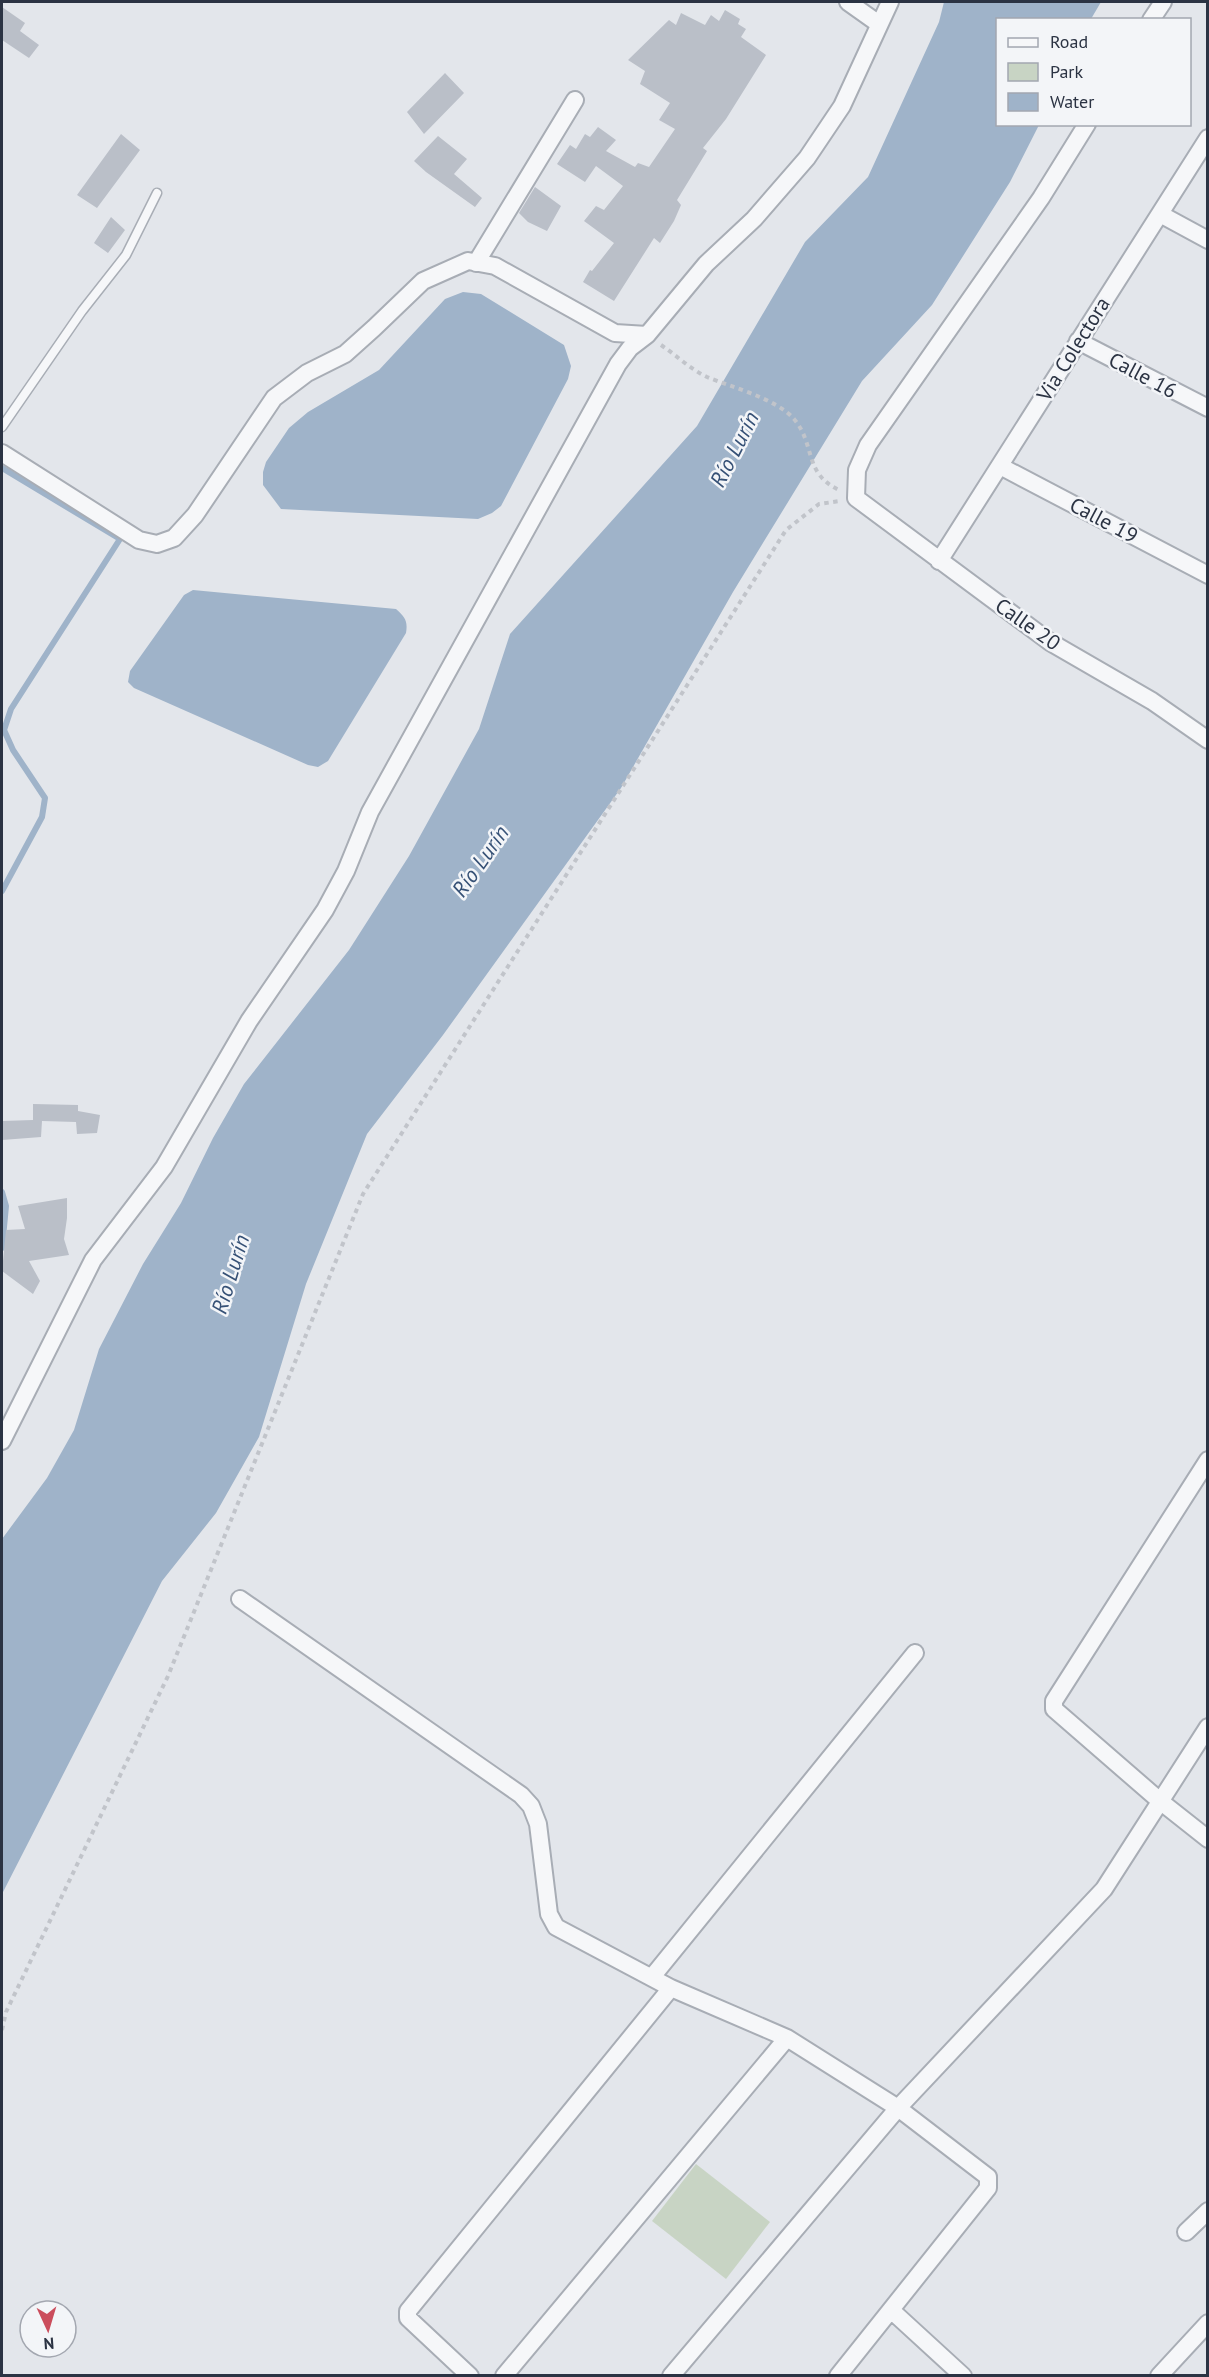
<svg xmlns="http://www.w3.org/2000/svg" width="1209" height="2377" font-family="'PT Sans',sans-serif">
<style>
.green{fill:#c8d4c4}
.water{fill:#9fb3c9}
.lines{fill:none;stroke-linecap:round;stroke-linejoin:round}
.stream{stroke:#9fb3c9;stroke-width:6}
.building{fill:#babfc8}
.lane-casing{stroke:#a8adb5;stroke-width:11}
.street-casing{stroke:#a8adb5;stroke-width:20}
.path{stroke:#c1c4ca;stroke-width:4;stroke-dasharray:4.5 4.5;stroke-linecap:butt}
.lane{stroke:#f6f7f9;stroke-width:8}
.street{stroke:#f6f7f9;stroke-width:16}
.labels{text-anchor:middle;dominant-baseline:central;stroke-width:5;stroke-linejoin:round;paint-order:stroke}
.street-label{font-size:21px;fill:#2b3343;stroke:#f3f5f8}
.water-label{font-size:22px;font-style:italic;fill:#365176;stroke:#f3f5f8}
</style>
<rect width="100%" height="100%" fill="#e3e6eb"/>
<path class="green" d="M696,2164L770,2222L726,2279L652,2221Z"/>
<path class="water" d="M944,2H1101L1091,19L998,20V124L1039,125L1010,182L932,305L862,381L733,592L621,788L443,1035L367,1134L306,1284L259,1437L216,1513L162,1581L2,1894V1539L47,1478L74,1430L99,1349L143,1264L181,1203L213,1138L244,1084L349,950L409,856L479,729L510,634L697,426L805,242L868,177L939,22Z
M463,292L481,294L564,345L571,366L568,379L501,506L492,513L478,519L281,509L263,485V472L266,462L289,428L308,412L379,370L445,299Z
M193,590L396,609C405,617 408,621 406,633L328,761L318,767L308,765L134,688L128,682L130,671L184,595Z"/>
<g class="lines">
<path class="stream" d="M2,468L120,539L11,709L4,730L13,750L45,798L42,817L2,891
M2,1192L6,1206L2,1248"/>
</g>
<path class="building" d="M2,7L25,23L20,31L39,45L29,58L2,40Z
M725,10L740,19L738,24L746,29L741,37L766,55L726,119L703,148L707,151L677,200L681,205L674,221L660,243L654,238L614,301L583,282L590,270L592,271L614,243L584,221L596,206L604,210L623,186L596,166L585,182L557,164L570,145L576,149L585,134L590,137L598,127L616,140L606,151L635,167L638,163L649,167L675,129L659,120L670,103L640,84L645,71L628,60L669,20L676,25L681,13L705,25L711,15L719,21Z
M445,73L464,93L424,134L407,112Z
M121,134L140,150L97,208L77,195Z
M438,136L467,159L454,174L482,198L475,207L426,172L414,161Z
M535,187L561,206L547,231L528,222L519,213Z
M111,217L125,230L108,253L94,243Z
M33,1104L78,1105V1111L100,1115L97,1133L77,1134L76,1122L42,1121L41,1137L2,1140V1121L33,1120Z
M67,1198V1218L64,1239L69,1255L29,1261L40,1281L33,1294L2,1271L6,1230L25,1229L18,1206Z"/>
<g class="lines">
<g class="lane-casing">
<path id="lane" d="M2,427L82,311L126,255L157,193"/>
</g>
<g class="street-casing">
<path id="street" d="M848,2L879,24
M1151,20L1163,2
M1087,124L1041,198L868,445L857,470L856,498L1050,642L1152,701L1208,740
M1160,214L1208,240
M476,263L575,100
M1078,341L1208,408
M2,453L139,540L157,544L174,538L195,515L274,398L307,373L345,354L374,328L423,281L468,261L495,266L615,333L647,335
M1000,466L1208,575
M939,561L1208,138
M2,1441L93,1260L164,1167L249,1021L325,910L346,871L370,812L618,364L630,348L647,335L706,264L754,219L807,158L842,106L890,2
M1208,1460L1054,1701V1709L1160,1801L1208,1839
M240,1599L521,1795L531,1806L538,1824L549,1914L556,1927L671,1988L787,2038L898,2108L988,2177V2188L838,2376
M652,1977L915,1653
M1186,2232L1208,2211
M891,2310L963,2376
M470,2376L408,2318V2311L671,1988
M504,2376L787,2038
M671,2376L898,2108L1104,1889L1208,1727
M1159,2376L1208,2323"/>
</g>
<path class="path" d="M661,345C676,355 690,369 707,377C731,387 777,399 794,419C816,445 803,473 839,490
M2,2030L6,2012L168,1676L363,1194L786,530L819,504L840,501"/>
<use href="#lane" class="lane"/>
<use href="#street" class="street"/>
</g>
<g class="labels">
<g class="street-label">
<text transform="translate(1073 349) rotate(-58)">Via Colectora</text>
<text transform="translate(1143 375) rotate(28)">Calle 16</text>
<text transform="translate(1104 520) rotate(28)">Calle 19</text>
<text transform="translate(1028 624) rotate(35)">Calle 20</text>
</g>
<g class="water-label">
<text transform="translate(734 449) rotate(-63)">Río Lurín</text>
<text transform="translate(480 861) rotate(-55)">Río Lurín</text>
<text transform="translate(230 1274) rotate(-73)">Río Lurín</text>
</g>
</g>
<rect width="1209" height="2377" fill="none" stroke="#2b3343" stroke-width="6"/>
<rect x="996" y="18" width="195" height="108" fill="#f3f5f8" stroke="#a3a7b0" stroke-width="1.5"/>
<rect x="1008" y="38" width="30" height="9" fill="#f6f7f9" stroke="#a3a7b0" stroke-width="1.5"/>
<text x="1050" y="48" font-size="18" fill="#2b3343">Road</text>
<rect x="1008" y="63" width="30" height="18" fill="#c8d4c4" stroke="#a3a7b0" stroke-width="1.5"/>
<text x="1050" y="78" font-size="18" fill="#2b3343">Park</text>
<rect x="1008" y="93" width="30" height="18" fill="#9fb3c9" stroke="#a3a7b0" stroke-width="1.5"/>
<text x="1050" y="108" font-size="18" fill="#2b3343">Water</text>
<g transform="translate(48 2329) rotate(176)"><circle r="28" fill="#f3f5f8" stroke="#a3a7b0" stroke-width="1.5"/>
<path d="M0-4.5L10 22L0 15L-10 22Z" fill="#cb4d5c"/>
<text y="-9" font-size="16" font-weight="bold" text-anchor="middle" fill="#2b3343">N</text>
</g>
</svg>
